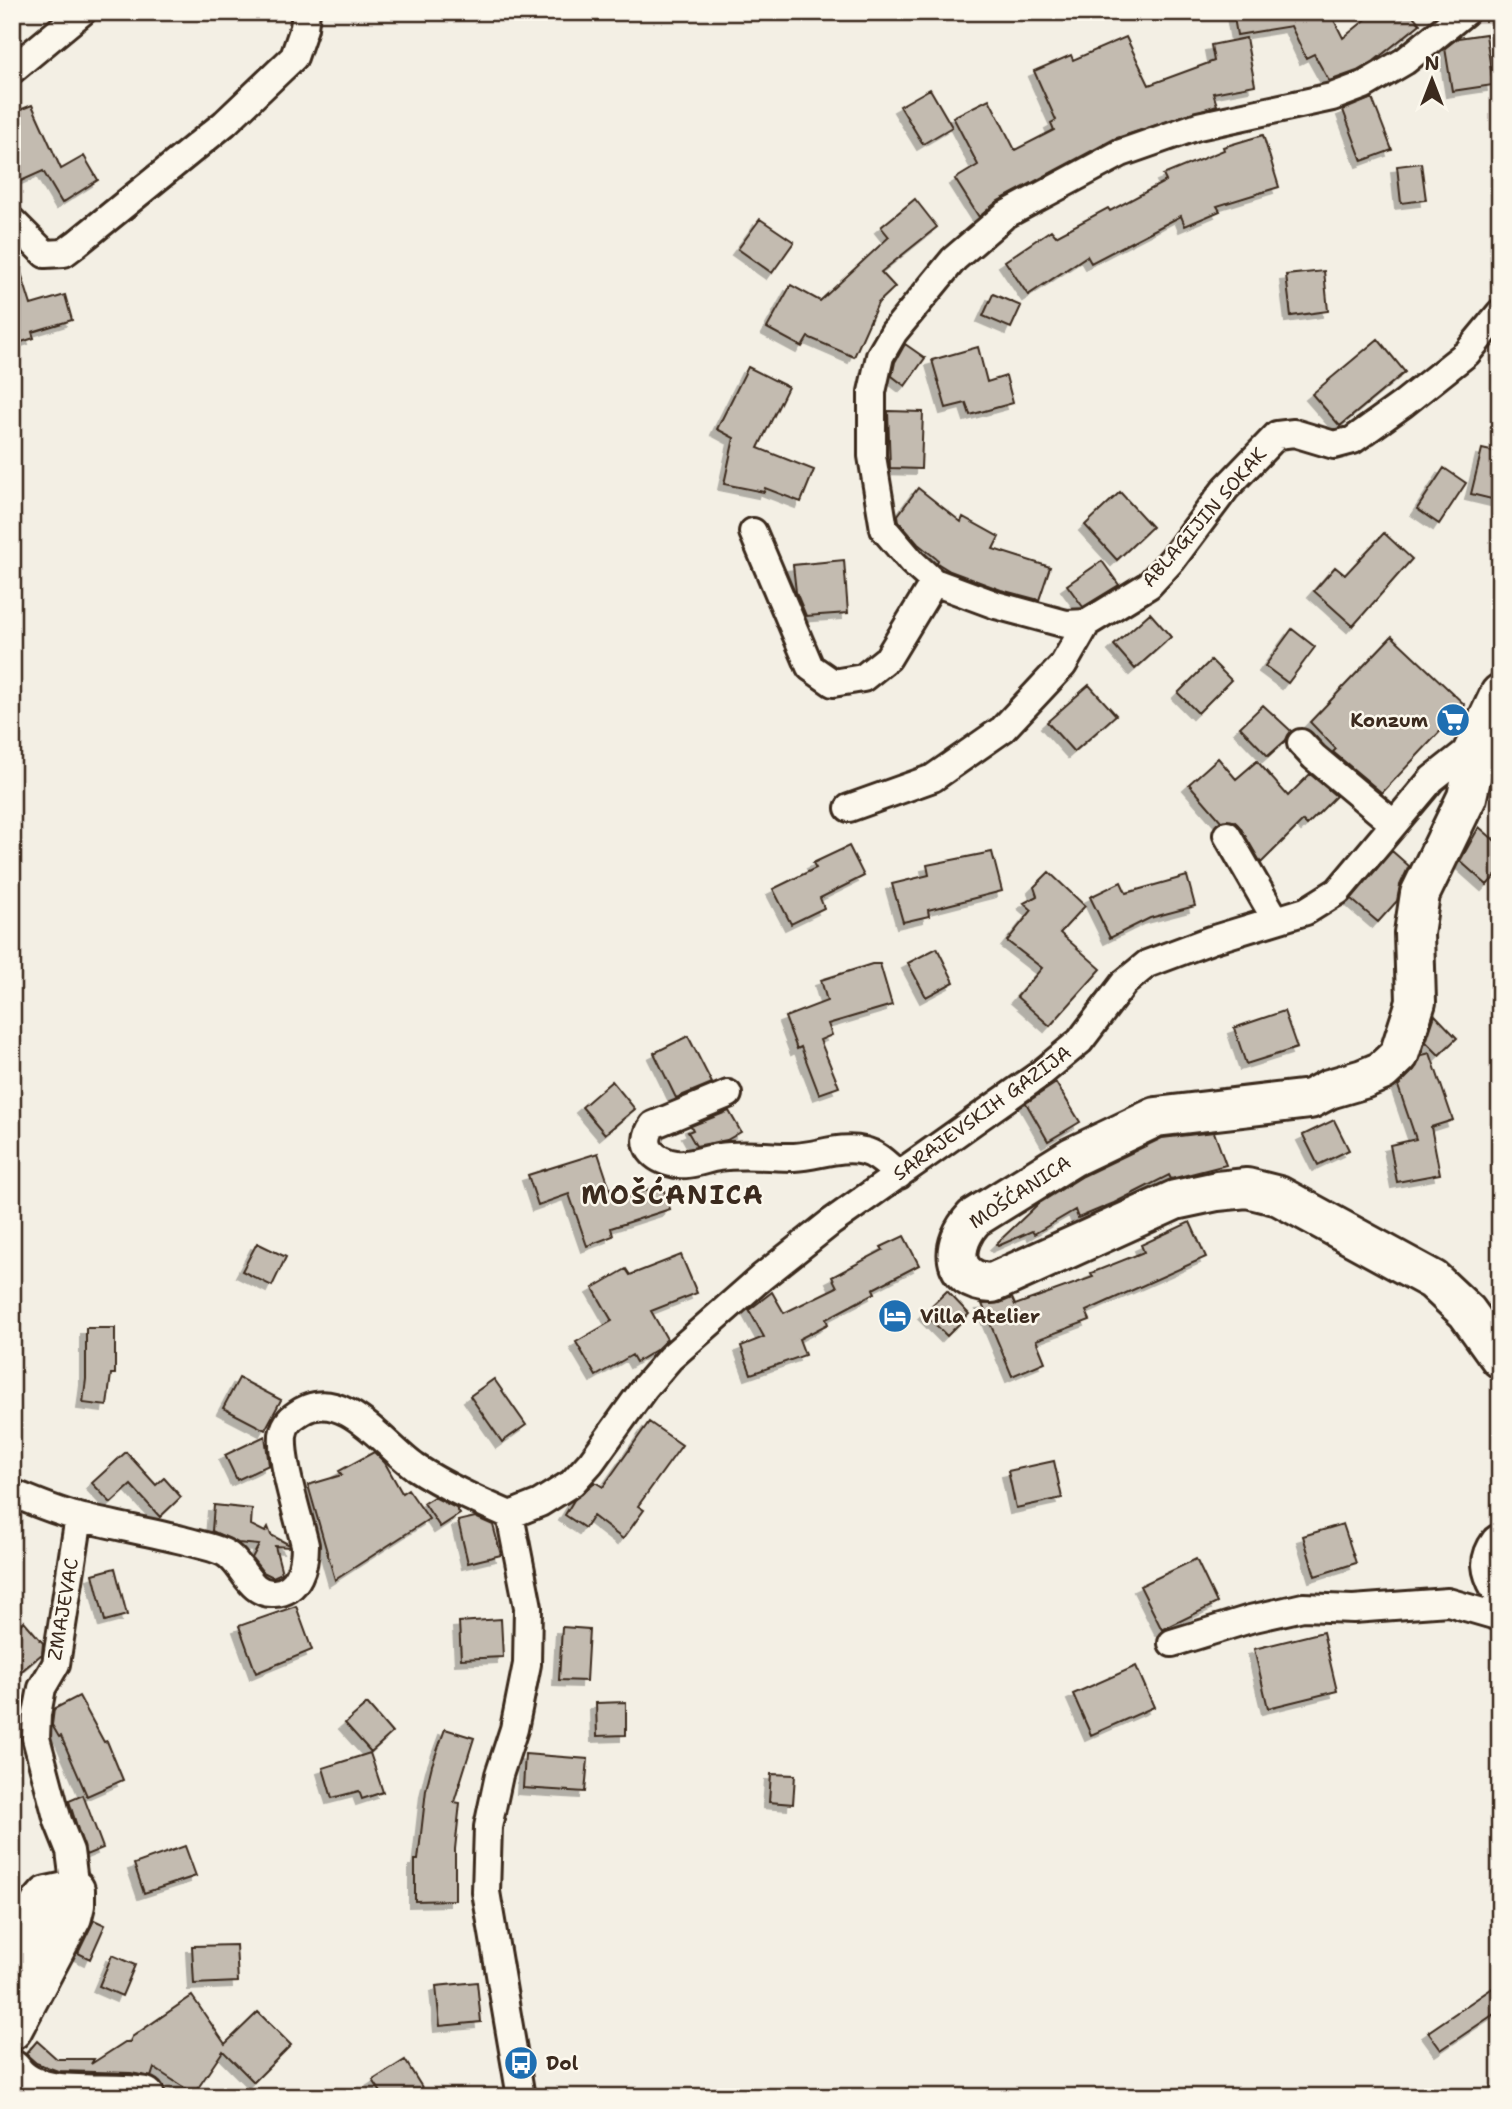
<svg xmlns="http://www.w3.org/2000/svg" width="1512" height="2109" font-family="'Shantell Sans',sans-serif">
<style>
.building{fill:#c3bbb0;stroke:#3b2a1e;stroke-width:2;filter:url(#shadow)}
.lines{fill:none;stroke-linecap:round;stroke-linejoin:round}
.street-casing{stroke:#3b2a1e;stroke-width:32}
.secondary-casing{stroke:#3b2a1e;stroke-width:44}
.street{stroke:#fbf7ec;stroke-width:26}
.secondary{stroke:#fbf7ec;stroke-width:38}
.labels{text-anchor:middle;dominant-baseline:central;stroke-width:5;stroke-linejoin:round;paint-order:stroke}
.street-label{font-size:19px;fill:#3b2a1e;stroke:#fbf7ec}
.poi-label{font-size:19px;font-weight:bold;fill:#3b2a1e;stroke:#fbf7ec;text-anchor:start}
.district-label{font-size:26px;font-weight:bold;letter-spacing:2px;fill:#3b2a1e;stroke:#fbf7ec}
</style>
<defs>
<filter id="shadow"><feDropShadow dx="-6" dy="6" stdDeviation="0" flood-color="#0004"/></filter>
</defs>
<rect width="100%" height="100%" fill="#f3efe4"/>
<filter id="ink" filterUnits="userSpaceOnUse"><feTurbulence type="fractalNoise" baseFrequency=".0143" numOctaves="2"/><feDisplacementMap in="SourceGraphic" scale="14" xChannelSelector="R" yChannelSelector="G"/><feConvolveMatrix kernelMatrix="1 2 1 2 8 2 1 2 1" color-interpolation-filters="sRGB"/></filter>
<g filter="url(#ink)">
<path class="building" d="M1233,12H1330L1343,38L1375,12H1410L1420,24L1374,61L1357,71L1329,81L1314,54L1306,58L1291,26L1237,35Z
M1486,34L1493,85L1452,91L1445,48L1458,38Z
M1126,37L1149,85L1214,61L1211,45L1246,38L1255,85L1213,93L1217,105L1114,139L998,201L979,217L955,179L978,165L953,117L989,99L1015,150L1054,130L1051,123L1056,120L1034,71L1071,55L1073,60Z
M930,89L952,127L923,144L900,106Z
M1372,98L1392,150L1362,161L1343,110Z
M32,105L61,169L84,156L98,180L62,203L43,171L12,185V113Z
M1263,135L1279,187L1217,206L1220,211L1185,226L1181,216L1091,263L1087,256L1028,295L1005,261L1051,230L1056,236L1108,208L1110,211L1166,181L1163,175L1224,150L1223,147Z
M1421,163L1426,200L1401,203L1397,166Z
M915,199L937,227L881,272L895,287L878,303L854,357L808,337L802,347L767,328L791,285L820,301L889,237L881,227Z
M760,219L794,242L772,273L738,249Z
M17,260L31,305L65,295L72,320L32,332L34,338L12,345V261Z
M1324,271L1328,311L1291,316L1286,275Z
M993,294L1021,306L1011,328L983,316Z
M1378,339L1405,372L1340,426L1312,394Z
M905,344L925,358L905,386L892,376L895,362Z
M978,347L987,382L1006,376L1013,403L970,415L966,403L946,408L932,360Z
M748,367L788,387L758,448L814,470L801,502L765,488L764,492L724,484L734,438L717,429Z
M888,411L923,412L921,469L890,468Z
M1482,449L1500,453V501L1471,494Z
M1444,468L1466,483L1439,524L1417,509Z
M918,488L961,522L963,517L999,537L993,549L1050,567L1039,600L1001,590L950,571L937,563L938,560L918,544L899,522L898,515Z
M1120,492L1152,527L1117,560L1085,525Z
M1384,533L1412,559L1353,626L1314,591L1335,567L1345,575Z
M844,560L848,613L806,616L796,592L793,565Z
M1102,561L1119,585L1083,607L1067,585Z
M1150,613L1171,637L1135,669L1114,645Z
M1292,629L1315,647L1288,683L1265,666Z
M1392,636L1465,705L1382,793L1333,752L1336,749L1310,722Z
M1211,660L1231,680L1198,713L1178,693Z
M1089,685L1116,715L1074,752L1047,722Z
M1263,705L1291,731L1286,740L1268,756L1240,727Z
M1218,758L1236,779L1257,761L1288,796L1310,774L1336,796L1307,825L1303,821L1261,863L1240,827L1234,821H1221L1189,784Z
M1479,827L1500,845V871L1487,885L1460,861Z
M849,846L864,876L820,898L824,908L791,924L773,889L816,868L813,863Z
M1392,851L1409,866L1400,885L1397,901L1378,922L1351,899Z
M992,852L1002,891L928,910L929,916L903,922L892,884L929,875L927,865Z
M1049,872L1085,906L1060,933L1101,969L1050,1026L1017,997L1042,968L1007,941L1032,910L1024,903L1037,896L1034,887Z
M1187,876L1195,906L1150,918L1110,938L1090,897L1121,882L1126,893Z
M937,948L954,982L926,997L908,963Z
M872,964H880L892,1005L828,1024L832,1035L820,1040L839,1087L819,1094L801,1047L797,1049L785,1017L827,1001L821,980Z
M1284,1011L1297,1048L1246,1064L1234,1028Z
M1435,1015L1457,1038L1439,1055L1426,1042Z
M688,1036L712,1083L676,1098L654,1053Z
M1430,1053L1453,1120L1431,1127L1440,1174L1397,1182L1390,1145L1416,1139L1398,1086L1414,1070L1422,1055Z
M612,1081L635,1109L605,1134L582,1107Z
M1056,1083L1080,1122L1048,1141L1026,1103Z
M729,1111L741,1132L727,1140L696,1146L688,1132L693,1130L691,1126Z
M1334,1120L1349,1150L1318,1165L1303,1135Z
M1214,1132L1226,1165L1171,1179L1169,1175L1114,1203L1078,1218L1075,1210L1034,1234L1032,1231L998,1246L996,1244L1038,1204L1083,1176L1162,1138Z
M598,1153L614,1201L662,1185L670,1209L611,1228L613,1236L587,1246L569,1194L538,1205L528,1175Z
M1190,1222L1206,1257L1086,1311L1090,1320L1036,1340L1045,1362L1012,1376L982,1304L1000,1303L1012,1298L1015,1305L1093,1277L1091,1273L1144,1252L1141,1245Z
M904,1236L919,1265L873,1289L875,1293L826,1319L828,1324L799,1339L805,1355L751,1374L741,1346L764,1337L749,1310L772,1292L784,1313L837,1287L832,1277L883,1250L881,1247Z
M257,1243L286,1257L272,1286L242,1271Z
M681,1255L697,1293L651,1311L667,1339L656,1350L636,1362L632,1355L596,1376L576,1342L612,1321L593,1288L626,1269L630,1275Z
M947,1291L969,1314L947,1336L924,1313Z
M86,1328H115V1374H111L107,1406L83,1403L86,1379Z
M239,1378L281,1400L265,1430L223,1408Z
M494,1379L526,1425L502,1442L470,1396Z
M649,1422L682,1445L638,1506L644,1510L623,1539L593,1516L585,1528L565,1515L574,1500L595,1482L603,1487Z
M265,1436L269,1465L237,1480L225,1455Z
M126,1452L156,1485L164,1478L181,1497L160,1517L131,1485L111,1503L92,1483Z
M374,1452L385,1463L402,1493L408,1489L429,1519L335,1580L308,1485L342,1475L339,1471Z
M1054,1461L1062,1498L1016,1508L1008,1471Z
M434,1497L456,1508L460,1514L440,1527L424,1503Z
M214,1505L252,1509L251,1525L265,1532L268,1527L271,1535L288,1544L289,1547L275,1546L282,1573L273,1577L263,1572L252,1558L259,1545L238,1543L212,1531Z
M475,1517L493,1525L501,1555L468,1563L458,1521Z
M1343,1524L1356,1563L1315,1576L1303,1536Z
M1196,1559L1217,1603L1162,1630L1140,1586Z
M115,1568L127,1615L105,1621L93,1574Z
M296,1606L312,1650L256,1673L239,1626Z
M501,1619L503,1657L461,1659L459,1622Z
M24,1621L43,1643L42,1654L12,1679V1631Z
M562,1627L589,1629L586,1681L559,1680Z
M1323,1632L1337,1691L1268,1708L1254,1649Z
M1136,1666L1154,1707L1091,1735L1073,1694Z
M79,1696L104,1742L107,1741L123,1780L87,1796L61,1736L59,1737L52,1725L54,1709Z
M626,1702V1735L597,1736L596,1703Z
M367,1704L392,1733L371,1752L345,1723Z
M445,1729L474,1738L454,1802L460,1803L455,1849V1900L415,1901V1860H418L426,1790L432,1765Z
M370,1753L383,1792L362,1799L359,1791L332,1798L323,1768Z
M525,1754L588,1759L585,1792L523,1788Z
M771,1774L795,1775L793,1804L769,1802Z
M83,1795L103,1848L86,1855L69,1801Z
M185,1846L196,1876L144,1893L134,1864Z
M94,1920L105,1925L90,1959L78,1953Z
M236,1945L238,1982L194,1984L192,1946Z
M112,1955L135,1965L122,1996L99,1986Z
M477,1982L481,2022L440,2026L436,1986Z
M1500,1983V2010L1441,2050L1428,2032Z
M192,1996L225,2044L258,2012L291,2045L254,2082L223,2051L194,2094L154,2068L151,2077L131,2073L58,2071L36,2063L26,2054L37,2041L57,2059H94L91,2064L125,2042H130L132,2037Z
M405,2060L428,2097H384L373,2080Z"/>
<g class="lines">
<g class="street-casing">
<path id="street" d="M1465,12L1405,61L1364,85L1332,97L1198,126L1121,153L1005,215L954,259L894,332L880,356L872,392V456L884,529L912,562L934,582L996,605L1066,624L1087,623L1149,585L1172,560L1226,488L1277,435L1294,433L1334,445L1353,440L1403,404L1467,353L1500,313
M12,70L82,12
M12,221L45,254L64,253L76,244L225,123L294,57L304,28L306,12
M753,532L810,667L833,683L863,678L888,658L934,582
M1301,743L1314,757L1394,824
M849,808L933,778L1003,729L1063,665L1087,623
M1227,835L1276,920
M728,1094L653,1125C638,1146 654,1160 676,1164C690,1166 705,1159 719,1157C744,1153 769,1157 794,1157C818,1156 841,1145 864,1151C878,1154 888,1166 899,1175
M12,1493C35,1502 59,1513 83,1518C116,1526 149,1532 182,1540C195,1544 210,1546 223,1552C243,1561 248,1595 274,1593C299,1592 305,1565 305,1545C298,1514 281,1465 283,1435C285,1422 292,1417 302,1411C343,1387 385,1446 415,1467C444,1486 478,1501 510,1515
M1172,1643L1250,1619L1303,1607L1353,1609L1448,1602L1500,1617
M75,1890L70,1851L58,1821L36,1738L37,1714L42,1688L56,1664L79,1517
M521,2097L486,1892L488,1827L499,1775L514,1729L527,1664L528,1607L510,1515L540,1503L572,1483L591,1462L645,1387L670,1358L762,1277L830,1223L1039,1075L1080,1041L1124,983L1147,964L1211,940L1306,911L1338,891L1432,779L1465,753L1473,751"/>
</g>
<g class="secondary-casing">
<path id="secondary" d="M1500,694L1473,751L1474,764L1467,797L1420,894L1414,933L1416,1002L1399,1055L1382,1071L1363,1079L1329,1089L1310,1099L1156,1117L1072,1157L974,1218C950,1244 949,1281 992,1283L1175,1200L1217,1191L1247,1188L1279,1196L1433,1280L1467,1312L1500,1358
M1500,1544C1488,1560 1491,1571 1500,1587
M12,1953L41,1903L47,1896L75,1890V1905L72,1917L12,2030
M12,2070C34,2106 109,2089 145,2097"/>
</g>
<use href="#street" class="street"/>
<use href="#secondary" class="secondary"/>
</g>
</g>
<defs>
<g id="supermarket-disc" transform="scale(1.75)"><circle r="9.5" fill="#1f6fb2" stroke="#fbf7ec"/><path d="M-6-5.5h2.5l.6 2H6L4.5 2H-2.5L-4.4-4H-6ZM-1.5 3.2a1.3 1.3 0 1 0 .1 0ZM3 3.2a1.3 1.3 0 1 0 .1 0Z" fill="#fff"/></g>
<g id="hotel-disc" transform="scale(1.75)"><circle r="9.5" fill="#1f6fb2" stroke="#fbf7ec"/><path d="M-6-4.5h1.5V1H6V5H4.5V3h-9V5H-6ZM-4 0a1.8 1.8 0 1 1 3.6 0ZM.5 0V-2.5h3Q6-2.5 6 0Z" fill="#fff"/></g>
<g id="bus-disc" transform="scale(1.75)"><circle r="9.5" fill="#1f6fb2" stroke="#fbf7ec"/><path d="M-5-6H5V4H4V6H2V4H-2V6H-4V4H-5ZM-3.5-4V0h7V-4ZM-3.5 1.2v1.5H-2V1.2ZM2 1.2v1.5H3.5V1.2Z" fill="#fff"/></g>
</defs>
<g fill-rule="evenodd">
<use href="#supermarket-disc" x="1453" y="720"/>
<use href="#hotel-disc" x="895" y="1316"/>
<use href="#bus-disc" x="521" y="2063"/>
</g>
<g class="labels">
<g class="street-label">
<text transform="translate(1204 517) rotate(-49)">ABLAGIJIN SOKAK</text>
<text transform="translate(982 1113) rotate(-36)">SARAJEVSKIH GAZIJA</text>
<text transform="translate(1020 1192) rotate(-33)">MOŠĆANICA</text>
<text transform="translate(63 1609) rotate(-80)">ZMAJEVAC</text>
</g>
<g class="poi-label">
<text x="1428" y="720" text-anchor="end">Konzum</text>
<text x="920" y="1316">Villa Atelier</text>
<text x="546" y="2063">Dol</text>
</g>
<g class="district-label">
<text x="673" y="1194">MOŠĆANICA</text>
</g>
</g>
<rect width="1512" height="2109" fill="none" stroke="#fbf7ec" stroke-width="42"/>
<rect x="21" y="21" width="1470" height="2067" fill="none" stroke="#3b2a1e" stroke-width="2.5" filter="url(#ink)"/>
<g transform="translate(1432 80)" stroke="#fbf7ec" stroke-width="5" paint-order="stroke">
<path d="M0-5L12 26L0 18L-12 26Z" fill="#3b2a1e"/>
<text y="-10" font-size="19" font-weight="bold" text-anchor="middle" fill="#3b2a1e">N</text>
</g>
</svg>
